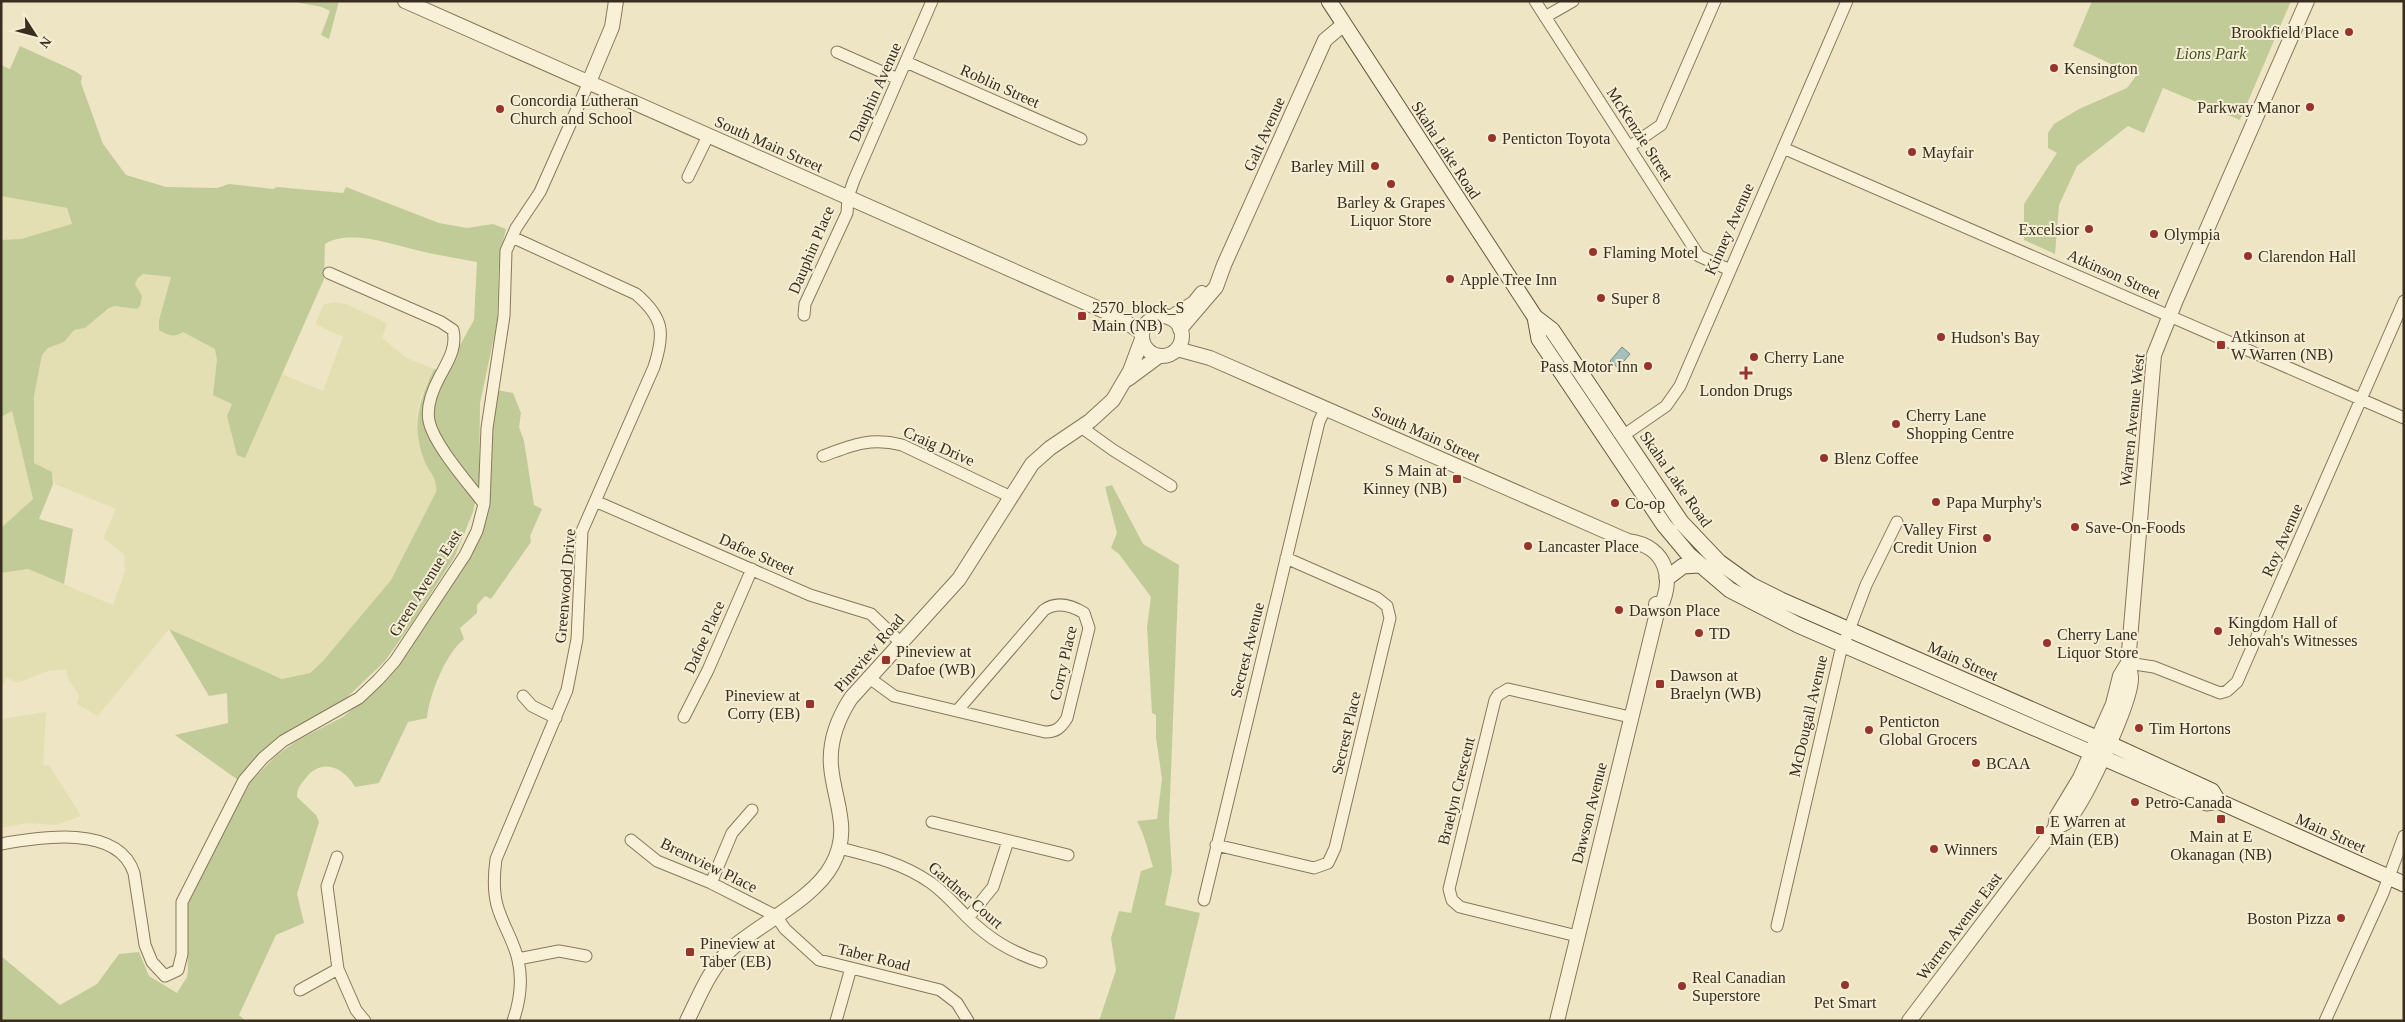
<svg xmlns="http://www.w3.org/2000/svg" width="2405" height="1022" font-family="Georgia,serif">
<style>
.farmland{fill:#e3dfb2}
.green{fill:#c1cb98}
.water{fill:#a6c1bb;stroke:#6d8f89}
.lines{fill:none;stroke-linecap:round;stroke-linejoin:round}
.minor-casing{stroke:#88775b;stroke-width:13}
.tertiary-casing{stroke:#88775b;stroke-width:16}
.secondary-casing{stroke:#6a583e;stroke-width:17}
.minor{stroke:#f8f1d8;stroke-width:11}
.tertiary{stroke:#f8f1d8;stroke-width:14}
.secondary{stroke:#f8f1d8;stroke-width:15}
.poi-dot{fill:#96342c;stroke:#f5eed4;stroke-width:2}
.labels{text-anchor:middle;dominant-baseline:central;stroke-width:4;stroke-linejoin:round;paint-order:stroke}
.poi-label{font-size:16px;fill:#382d1f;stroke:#f5eed4;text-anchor:start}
.park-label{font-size:16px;font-style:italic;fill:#455426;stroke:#f5eed4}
.street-label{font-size:16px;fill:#382d1f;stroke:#f5eed4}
</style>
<rect width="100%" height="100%" fill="#ede5c4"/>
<path class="farmland" d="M1,196L67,208L72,225L21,239L1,240Z
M143,274L171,277L159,320V330L170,336H176L183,332L216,349L217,360L232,404L244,458L282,374L323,391L343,337L317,325L316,322L324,304L335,302L346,304L387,323L382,338L407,358L434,369L421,396L417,414L418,431L423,458L437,485L436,492L391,580L323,661L310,673L283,679L169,629L98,716L77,704L79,695L68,679L66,669L48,671L17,683L7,678L1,688V573L28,569L113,605L125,572L124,554L103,538L116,509L55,484L52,472L34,463V396L42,355L48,348L64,342L74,330L85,328L114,306L137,309L140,306L135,284L138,278Z
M12,411L33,499L1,528V417Z
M46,712L43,766L49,765L81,816L56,825L27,823L1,828V719Z"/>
<path class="green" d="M293,1H339L329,39L321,35L330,11C316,3 307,6 293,1Z
M2092,1H2291L2240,120L2163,88L2144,133L2128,126L2077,166L2059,205L2055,254L2024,240V204L2057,153L2048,148V133L2054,124L2079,109L2127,88L2136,76L2073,46Z
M20,46L75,71L82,76L81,83L103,144L126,175L166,187L217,188L229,184L273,189L277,187L343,193L346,187L439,223L467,228L493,224L506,229L499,259L497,323L480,403L479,484L473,512L455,556L414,620L385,661L338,706L238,780L175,735L228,723L227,693L209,696L169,629L282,679L310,673L323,661L391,580L436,492C438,479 429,472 424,460C411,424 419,402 434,369L445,372L474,320L477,262C456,258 436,255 416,250C391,244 349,229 325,244L324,279L245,458L237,455L227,416L232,404L213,395L217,360L215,349L183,332C173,338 169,336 159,330V320L171,277L143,274L138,278L135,284L142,296L140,306L137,309L114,306L108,309L85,328L74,330L64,342L48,348L42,355L34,396V463L52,472L53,484L39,519L73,529L64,584L28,569L1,573V528L33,499L12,411L1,417V240L21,239L72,224L67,208L1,196V65L10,69Z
M497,390L513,393L521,413L519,427L524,441L534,505L542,509L530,536L531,542L491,599L485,596L477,605V613L460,628L464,639C446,653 429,695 427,718L408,722L379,783L355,787C344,767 321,757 305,779C300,785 297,789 297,797L316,815L319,822L297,894L304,923L276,935L239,1015L246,1021H1V956L60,1005L97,984L119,954L139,952L149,976L177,993L187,977L188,970L186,918L190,895L251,781L277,755L298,740L343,717L375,690L402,660L471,556L482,534L490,500L492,432Z
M1112,485L1143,544L1179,565L1169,823L1172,871L1165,905L1200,913L1174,1021H1099L1116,970L1111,938L1119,911L1131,913L1141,871L1153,867C1148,851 1145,836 1137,821L1157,819L1162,779L1156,738V715L1152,713L1147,627L1151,597L1119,554L1111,548L1117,533L1105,487Z"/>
<path class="water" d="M1622,347L1630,354L1618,368L1610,361Z"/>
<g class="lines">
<g class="minor-casing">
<path id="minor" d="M1535,1L1699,256L1730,270
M1545,17L1573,1
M837,52L898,79
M906,62L1081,139
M1629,147L1661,125L1715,1
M1783,148L2404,418
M688,177L708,136
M512,237L636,294C664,318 665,333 654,367L582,531L577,639L567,690L496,859C494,874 493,890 497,905C502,924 514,941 518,960C523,981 520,1001 513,1021
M329,273L441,322L453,330C457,348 448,361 440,376C433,389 426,406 429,421C434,445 469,484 484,504
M804,315L805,304L847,213L848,197L854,180L932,1
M1081,427L1113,450L1171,486
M1624,435L1666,406L1680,386L1847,1
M823,456C852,445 871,437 902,445L1011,497
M595,501L810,595L871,614L900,642
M2128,663L2154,667L2220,693L2227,691L2237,682L2404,301
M868,677L894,696L1045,732C1056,732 1061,728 1067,718L1089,628L1084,613C1071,605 1057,601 1044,610L957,711
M523,696L532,706L556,718
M684,717L708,670L752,569
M932,822L1068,855
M631,840L657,861L711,883L776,916L785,929L819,960L940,990L957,1003L968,1021
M1,844C40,837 118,824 134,873L145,945L152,962L165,976L178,970L182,954V902L244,780L263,758L283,741L359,698L378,680L395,661L465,555L477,531L484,504L487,428L504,316L506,251L516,228L540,192L589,82
M1216,845L1314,868L1328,863L1335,848L1390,618L1387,606L1377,598L1286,558
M839,848C872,856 903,863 931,883C944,892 955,905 967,917C989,939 1011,952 1041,962
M337,857L327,886L338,969L356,1010L365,1021
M711,883L732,833L752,810
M1204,900L1319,422L1325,409
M968,918L993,887L1008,841
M1777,926L1840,654L1866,585L1897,522
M1577,936L1460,907L1452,900L1449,889L1495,700L1498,695L1508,689L1630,717
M518,959L559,951L586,956
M300,990L338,969
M836,1021L851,968
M2325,1021L2383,893L2404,836"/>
</g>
<g class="tertiary-casing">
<path id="tertiary" d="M405,1L1120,318L1142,333
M589,82L612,27L616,1
M1142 336a20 20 0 1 1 40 0a20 20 0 1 1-40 0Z
M1170,318L1194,303L1202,293
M1180,329L1216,287L1224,265L1325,40L1344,24
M1177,349L1210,358L1628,541C1668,546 1676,582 1657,613
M1128,379L1159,356
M2055,828L2057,816L2080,778L2113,704L2120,676L2128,663
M687,1021C699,997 710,968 730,950C759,924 814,899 832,865C852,829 834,802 831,766C829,741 838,718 851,698L959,579L1032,464L1050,448L1090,421L1113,400L1130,371L1142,339
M1557,1021L1657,613L1656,604
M1909,1021L2055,828C2058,826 2062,825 2065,823C2083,808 2132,700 2131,678C2131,673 2129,667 2128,663L2154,355L2176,300L2307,1"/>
</g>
<g class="secondary-casing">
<path id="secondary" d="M1329,1L1535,317L1552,330L1681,522L1719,562L1751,585L1781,600L2108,743L2212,791L2218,801
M1535,317L1539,339L1664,525L1689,555L1730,590L1798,625L2207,803L2218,801L2404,884
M1667,578L1683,566L1699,565"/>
</g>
<use href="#minor" class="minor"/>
<use href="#tertiary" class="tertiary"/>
<use href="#secondary" class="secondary"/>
</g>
<g class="poi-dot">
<circle cx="2349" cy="32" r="5"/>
<circle cx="2054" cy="68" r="5"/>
<circle cx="2310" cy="107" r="5"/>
<circle cx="500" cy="109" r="5"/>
<circle cx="1492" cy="138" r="5"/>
<circle cx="1912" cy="152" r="5"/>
<circle cx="1375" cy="166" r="5"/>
<circle cx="1391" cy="184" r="5"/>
<circle cx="2089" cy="229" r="5"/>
<circle cx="2154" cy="234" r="5"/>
<circle cx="1593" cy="252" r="5"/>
<circle cx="2248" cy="256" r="5"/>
<circle cx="1450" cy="279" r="5"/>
<circle cx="1601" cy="298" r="5"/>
<rect x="1077" y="311" width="10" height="10" rx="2.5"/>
<circle cx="1941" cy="337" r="5"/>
<rect x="2216" y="340" width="10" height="10" rx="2.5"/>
<circle cx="1754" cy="357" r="5"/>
<circle cx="1648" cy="366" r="5"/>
<path d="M1743.5 365.5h5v5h5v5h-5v5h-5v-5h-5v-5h5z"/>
<circle cx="1896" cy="424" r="5"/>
<circle cx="1824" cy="458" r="5"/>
<rect x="1452" y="474" width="10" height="10" rx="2.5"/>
<circle cx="1936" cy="502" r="5"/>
<circle cx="1615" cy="503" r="5"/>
<circle cx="2075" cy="527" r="5"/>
<circle cx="1987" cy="538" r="5"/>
<circle cx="1528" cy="546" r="5"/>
<circle cx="1619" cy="610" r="5"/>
<circle cx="2218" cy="631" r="5"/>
<circle cx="1699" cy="633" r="5"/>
<circle cx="2047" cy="643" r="5"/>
<rect x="881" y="655" width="10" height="10" rx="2.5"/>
<rect x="1655" y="679" width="10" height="10" rx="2.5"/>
<rect x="805" y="699" width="10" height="10" rx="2.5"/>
<circle cx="2139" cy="728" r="5"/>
<circle cx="1869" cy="730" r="5"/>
<circle cx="1976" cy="763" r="5"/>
<circle cx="2135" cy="802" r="5"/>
<rect x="2216" y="814" width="10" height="10" rx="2.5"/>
<rect x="2035" y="825" width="10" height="10" rx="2.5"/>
<circle cx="1934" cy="849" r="5"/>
<circle cx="2341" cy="918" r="5"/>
<rect x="685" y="947" width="10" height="10" rx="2.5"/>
<circle cx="1845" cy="985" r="5"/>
<circle cx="1682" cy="986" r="5"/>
</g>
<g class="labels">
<g class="poi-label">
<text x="2339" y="32" text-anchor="end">Brookfield Place</text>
<text x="2064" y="68">Kensington</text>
<text x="510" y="100">Concordia Lutheran<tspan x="510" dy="18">Church and School</tspan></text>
<text x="2300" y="107" text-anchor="end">Parkway Manor</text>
<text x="1502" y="138">Penticton Toyota</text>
<text x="1922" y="152">Mayfair</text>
<text x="1365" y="166" text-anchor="end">Barley Mill</text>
<text x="1391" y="202" text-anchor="middle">Barley &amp; Grapes<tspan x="1391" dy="18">Liquor Store</tspan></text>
<text x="2079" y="229" text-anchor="end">Excelsior</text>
<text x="2164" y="234">Olympia</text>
<text x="1603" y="252">Flaming Motel</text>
<text x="2258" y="256">Clarendon Hall</text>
<text x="1460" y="279">Apple Tree Inn</text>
<text x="1611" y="298">Super 8</text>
<text x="1092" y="307">2570_block_S<tspan x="1092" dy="18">Main (NB)</tspan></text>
<text x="2231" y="336">Atkinson at<tspan x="2231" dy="18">W Warren (NB)</tspan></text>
<text x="1951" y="337">Hudson's Bay</text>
<text x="1764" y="357">Cherry Lane</text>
<text x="1638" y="366" text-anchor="end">Pass Motor Inn</text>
<text x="1746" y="390" text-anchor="middle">London Drugs</text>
<text x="1906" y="415">Cherry Lane<tspan x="1906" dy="18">Shopping Centre</tspan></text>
<text x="1834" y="458">Blenz Coffee</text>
<text x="1447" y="470" text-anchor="end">S Main at<tspan x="1447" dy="18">Kinney (NB)</tspan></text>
<text x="1946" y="502">Papa Murphy's</text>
<text x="1625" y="503">Co-op</text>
<text x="2085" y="527">Save-On-Foods</text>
<text x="1977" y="529" text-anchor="end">Valley First<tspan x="1977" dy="18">Credit Union</tspan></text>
<text x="1538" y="546">Lancaster Place</text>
<text x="1629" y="610">Dawson Place</text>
<text x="2228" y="622">Kingdom Hall of<tspan x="2228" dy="18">Jehovah's Witnesses</tspan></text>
<text x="1709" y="633">TD</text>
<text x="2057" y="634">Cherry Lane<tspan x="2057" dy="18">Liquor Store</tspan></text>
<text x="896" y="651">Pineview at<tspan x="896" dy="18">Dafoe (WB)</tspan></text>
<text x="1670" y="675">Dawson at<tspan x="1670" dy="18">Braelyn (WB)</tspan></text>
<text x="800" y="695" text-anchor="end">Pineview at<tspan x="800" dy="18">Corry (EB)</tspan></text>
<text x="1879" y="721">Penticton<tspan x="1879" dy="18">Global Grocers</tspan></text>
<text x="2149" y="728">Tim Hortons</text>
<text x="1986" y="763">BCAA</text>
<text x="2145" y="802">Petro-Canada</text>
<text x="2050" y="821">E Warren at<tspan x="2050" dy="18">Main (EB)</tspan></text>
<text x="2221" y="836" text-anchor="middle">Main at E<tspan x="2221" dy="18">Okanagan (NB)</tspan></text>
<text x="1944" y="849">Winners</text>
<text x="2331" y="918" text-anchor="end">Boston Pizza</text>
<text x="700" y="943">Pineview at<tspan x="700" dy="18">Taber (EB)</tspan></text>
<text x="1692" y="977">Real Canadian<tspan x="1692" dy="18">Superstore</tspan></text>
<text x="1845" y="1002" text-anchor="middle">Pet Smart</text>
</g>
<g class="park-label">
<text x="2211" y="53">Lions Park</text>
</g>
<g class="street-label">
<text transform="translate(1000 86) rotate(24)">Roblin Street</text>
<text transform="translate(875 92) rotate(-66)">Dauphin Avenue</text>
<text transform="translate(1264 134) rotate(-66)">Galt Avenue</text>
<text transform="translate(1640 134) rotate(57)">McKenzie Street</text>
<text transform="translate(769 144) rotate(24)">South Main Street</text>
<text transform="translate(1446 150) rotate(57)">Skaha Lake Road</text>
<text transform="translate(1729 229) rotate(-66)">Kinney Avenue</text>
<text transform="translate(811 250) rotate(-67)">Dauphin Place</text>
<text transform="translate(2114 274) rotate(24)">Atkinson Street</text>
<text transform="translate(2132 420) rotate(-84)">Warren Avenue West</text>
<text transform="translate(1426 434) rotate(24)">South Main Street</text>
<text transform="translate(939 446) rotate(24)">Craig Drive</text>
<text transform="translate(1676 479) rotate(55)">Skaha Lake Road</text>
<text transform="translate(2282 540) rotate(-66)">Roy Avenue</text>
<text transform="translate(757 554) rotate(24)">Dafoe Street</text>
<text transform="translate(425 583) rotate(-58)">Green Avenue East</text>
<text transform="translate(565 586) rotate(-85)">Greenwood Drive</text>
<text transform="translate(704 637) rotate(-66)">Dafoe Place</text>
<text transform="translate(1247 650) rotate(-76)">Secrest Avenue</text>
<text transform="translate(869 653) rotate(-49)">Pineview Road</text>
<text transform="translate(1963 661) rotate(24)">Main Street</text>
<text transform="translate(1063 663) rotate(-77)">Corry Place</text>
<text transform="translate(1808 716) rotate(-77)">McDougall Avenue</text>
<text transform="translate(1346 733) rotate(-77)">Secrest Place</text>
<text transform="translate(1456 791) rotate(-76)">Braelyn Crescent</text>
<text transform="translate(1589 813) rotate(-76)">Dawson Avenue</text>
<text transform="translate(2331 833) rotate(24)">Main Street</text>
<text transform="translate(709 865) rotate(26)">Brentview Place</text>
<text transform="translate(966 895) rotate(41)">Gardner Court</text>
<text transform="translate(1959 926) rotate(-53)">Warren Avenue East</text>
<text transform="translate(874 957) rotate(14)">Taber Road</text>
</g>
</g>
<rect width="2405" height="1022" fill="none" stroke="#382d1f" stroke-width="5"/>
<g transform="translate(35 35) rotate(126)" stroke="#f5eed4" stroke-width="4" paint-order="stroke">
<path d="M0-4L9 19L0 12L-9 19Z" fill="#382d1f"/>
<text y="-8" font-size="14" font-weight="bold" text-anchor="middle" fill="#382d1f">N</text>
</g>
</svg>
